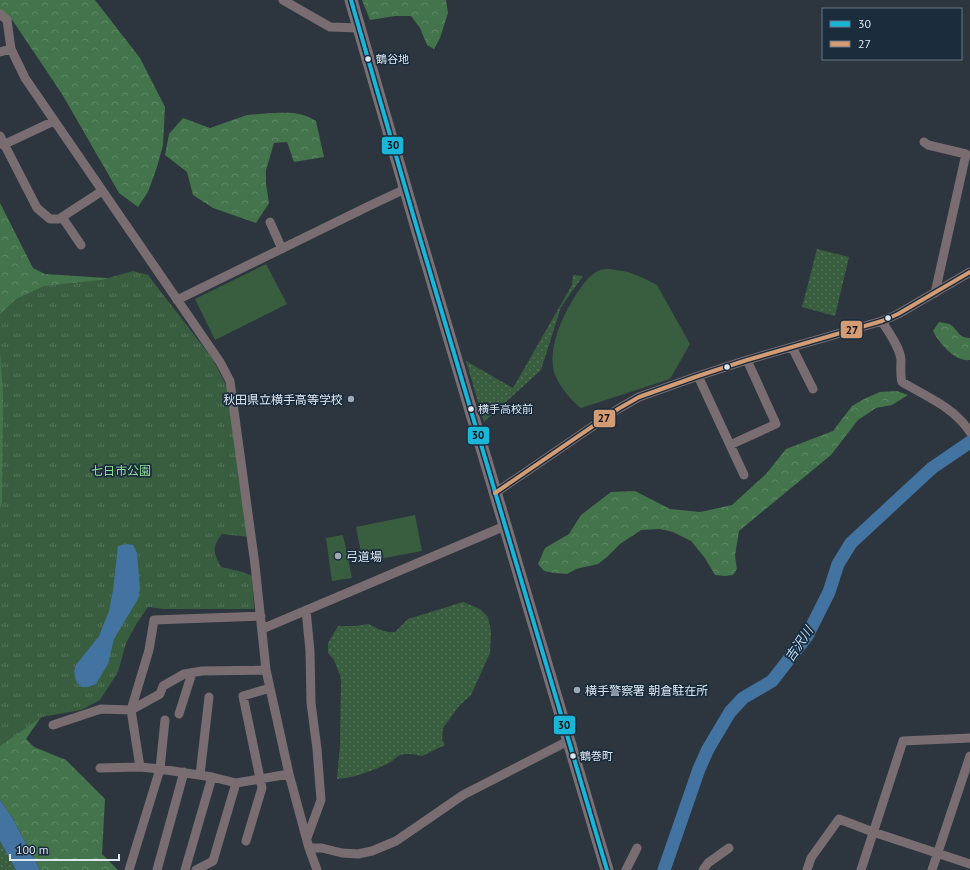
<svg xmlns="http://www.w3.org/2000/svg" width="970" height="870" font-family="'PT Sans','Noto Sans JP',sans-serif">
<style>
.grass{fill:url(#grass-dots)}
.forest{fill:url(#forest-crowns)}
.park{fill:url(#park-tufts)}
.garden{fill:#395d3f}
.water{fill:#4373a0}
.lines{fill:none;stroke-linecap:round;stroke-linejoin:round}
.river{stroke:#4373a0;stroke-width:13}
.minor{stroke:#796d71;stroke-width:9}
.secondary{stroke:#7b7075;stroke-width:13}
.bus-1-casing{stroke:#1b2c3c;stroke-width:7}
.bus-2-casing{stroke:#1b2c3c;stroke-width:7}
.bus-1{stroke:#1ab6d8;stroke-width:4}
.bus-2{stroke:#d39c74;stroke-width:4}
.bus-dot{fill:#dde7f2;stroke:#1b2c3c;stroke-width:1.5}
.poi-dot{fill:#9fa9b3;stroke:#1b2c3c;stroke-width:1.5}
.labels{text-anchor:middle;dominant-baseline:central;stroke-width:3.5;stroke-linejoin:round;paint-order:stroke}
.bus-label{font-size:11px;fill:#dde7f2;stroke:#1b2c3c;text-anchor:start}
.poi-label{font-size:12px;fill:#dde7f2;stroke:#1b2c3c;text-anchor:start}
.park-label{font-size:12px;fill:#90df98;stroke:#1b2c3c}
.water-label{font-size:13px;font-style:italic;fill:#bbd7f4;stroke:#1b2c3c}
.line-badge{stroke:#1b2c3c;stroke-width:1.5}
.pale-badge-label{font-size:11px;text-anchor:middle;font-weight:bold;fill:#111}
</style>
<defs>
<pattern id="grass-dots" width="8" height="8" patternUnits="userSpaceOnUse"><rect width="8" height="8" fill="#395d3f"/><path d="M2 2h.1M6 6h.1" fill="none" stroke="#55745b" stroke-width="1.8" stroke-linecap="round"/></pattern>
<pattern id="forest-crowns" width="20" height="18" patternUnits="userSpaceOnUse"><rect width="20" height="18" fill="#43744b"/><path d="M2 6a3 3 0 1 1 6 0M12 15a3 3 0 1 1 6 0" fill="none" stroke="#5e8865"/></pattern>
<pattern id="park-tufts" width="24" height="20" patternUnits="userSpaceOnUse"><rect width="24" height="20" fill="#395d3f"/><path d="M3 7l-1-3M5 7V3M7 7l1-3M15 17l-1-3M17 17v-4M19 17l1-3" fill="none" stroke="#55745b"/></pattern>
</defs>
<rect width="100%" height="100%" fill="#2d363e"/>
<path class="grass" d="M817,249L849,257L835,316L802,307Z
M573,275L583,276L561,307L541,370L484,422L466,361L513,388L572,285Z
M463,602L480,609L488,617L491,631L490,653L471,695L459,706L443,728L442,739L445,745L422,756C415,754 407,753 400,755C396,757 392,762 387,764C372,771 353,778 337,779L340,745L341,678L334,660L328,653V643L338,626H356L369,624C378,629 385,633 395,632L408,619Z
M0,841L16,870H0Z"/>
<path class="forest" d="M0,0H95L140,58L165,107L163,145L157,167L148,192L138,207L119,193L62,94L13,21L0,10Z
M362,0H446L448,13L440,38L434,49L427,45L420,28L411,16H395L370,20Z
M271,113C290,113 299,111 316,121L324,157L294,162L287,142L274,143L266,170V184L269,203L256,223L213,208L193,195L187,172L165,155L169,134L183,118L210,128L247,115Z
M0,203L33,268L45,274L138,280L61,688L26,739L34,747L66,760L105,799L102,854L118,870H40L13,819L0,800Z
M939,322C942,323 946,323 949,324C958,328 957,338 970,338V360C955,362 939,343 933,331Z
M897,391L908,395L892,405L876,408L858,420L831,455L739,531L735,556L737,569L733,575L725,576L715,575L705,558L691,541L673,532L660,529L641,530L620,544L607,557L598,564L576,569L567,574L554,573L544,571L538,564L545,548L569,534L581,515L611,492L635,491L670,509L700,512L732,505L766,474L786,449L833,431L852,406L866,398L880,392Z"/>
<path class="park" d="M133,271L148,275L212,358L225,383L230,401L249,537L222,534C211,548 214,553 221,567L243,572L252,576L254,609H164L148,607L137,623L126,643L118,672L100,700L81,710L42,717L0,746V509L2,502L3,395L0,352V314L16,299L44,286L101,280Z"/>
<path class="garden" d="M266,264L287,304L215,340L195,299Z
M610,269L628,272L641,277L657,285L690,344L670,379L581,408C571,401 555,381 553,368C550,342 563,315 577,293C583,285 588,276 598,271C601,269 606,269 610,269Z
M415,515L422,551L363,562L356,527Z
M343,535L352,578L332,581L326,538Z"/>
<path class="water" d="M127,544L133,545L137,553L140,589L138,599L114,639L108,664L96,684L88,687H81L76,681L74,672L76,665L99,636L109,611L113,590L118,546Z
M0,800L13,819L40,870H16L0,841Z"/>
<g class="lines">
<path class="river" d="M664,870L699,769L708,749L730,712L743,698L772,681L807,636L829,592L838,564L851,543L932,468L970,442"/>
<path class="minor" d="M283,0L330,27L359,28
M0,14L7,20L11,49L25,78L220,362L230,381L255,565L266,670L289,774L309,848L317,870
M0,52L11,49
M0,136L37,208L50,219H59L102,191
M924,142L928,145L966,154L935,293
M3,145L54,121
M62,217L81,245
M270,222L282,249
M177,300L369,206L405,189
M882,321C888,332 900,347 901,360C901,368 900,375 902,382C927,397 954,407 970,432
M792,347L813,389
M698,376L744,475
M730,445L776,424L747,360
M495,493L618,409L639,397L698,376L747,360L882,321L898,314L970,272
M306,610L310,651L311,703L317,749L321,800L307,838
M262,629L505,526
M179,714L192,673
M53,725L101,709L131,710L160,694L163,686L184,674L202,671L266,670
M140,767L131,710L149,650L154,620L261,616
M100,768L140,767L160,769L212,777L236,783L289,774
M200,775L209,697
M246,841L262,788L243,696L270,688
M309,848H322L342,853L358,854L372,851L396,841L463,795L568,741
M129,870L160,769L165,720
M157,870L184,772
M185,870L212,777
M196,870L213,861L236,783
M626,870L637,848
M703,870L708,863L729,848
M807,870L811,858L839,819L873,832L970,864
M861,870L903,741L970,738
M932,870L970,756"/>
<path class="secondary" d="M351,0L414,218L607,870"/>
<g class="bus-1-casing">
<path id="bus-1" d="M351,0L414,218L607,870"/>
</g>
<g class="bus-2-casing">
<path id="bus-2" d="M495,493L618,409L639,397L698,376L747,360L882,321L898,314L970,272"/>
</g>
<use href="#bus-1" class="bus-1"/>
<use href="#bus-2" class="bus-2"/>
</g>
<g class="bus-dot">
<circle cx="368" cy="59" r="3.5"/>
<circle cx="888" cy="318" r="3.5"/>
<circle cx="727" cy="367" r="3.5"/>
<circle cx="471" cy="409" r="3.5"/>
<circle cx="573" cy="756" r="3.5"/>
</g>
<g class="poi-dot">
<circle cx="351" cy="399" r="4"/>
<circle cx="338" cy="556" r="4"/>
<circle cx="577" cy="690" r="4"/>
</g>
<g class="labels">
<g class="bus-label">
<text x="376" y="59">鶴谷地</text>
<text x="478" y="409">横手高校前</text>
<text x="580" y="756">鶴巻町</text>
</g>
<g class="poi-label">
<text x="343" y="399" text-anchor="end">秋田県立横手高等学校</text>
<text x="346" y="556">弓道場</text>
<text x="585" y="690">横手警察署 朝倉駐在所</text>
</g>
<g class="park-label">
<text x="121" y="470">七日市公園</text>
</g>
<g class="water-label">
<text transform="translate(799 644) rotate(-56)">吉沢川</text>
</g>
</g>
<g class="line-badge">
<rect x="381" y="136" width="23" height="19" rx="4" fill="#1ab6d8"/>
<rect x="840" y="320" width="23" height="19" rx="4" fill="#d39c74"/>
<rect x="593" y="409" width="23" height="19" rx="4" fill="#d39c74"/>
<rect x="467" y="426" width="23" height="19" rx="4" fill="#1ab6d8"/>
<rect x="553" y="715" width="23" height="20" rx="4" fill="#1ab6d8"/>
</g>
<g class="pale-badge-label">
<text x="393" y="149">30</text>
<text x="852" y="334">27</text>
<text x="604" y="422">27</text>
<text x="478" y="439">30</text>
<text x="564" y="729">30</text>
</g>
<rect x="822" y="8" width="140" height="52" fill="#1b2c3c" stroke="#697785"/>
<rect x="830" y="21" width="20" height="6" fill="#1ab6d8" stroke="#697785"/>
<text x="858" y="28" font-size="12" fill="#dde7f2">30</text>
<rect x="830" y="41" width="20" height="6" fill="#d39c74" stroke="#697785"/>
<text x="858" y="48" font-size="12" fill="#dde7f2">27</text>
<path d="M10 854v6h109v-6" fill="none" stroke="#dde7f2" stroke-width="2"/>
<text x="16" y="854" font-size="12" fill="#dde7f2" stroke="#1b2c3c" stroke-width="3" paint-order="stroke">100 m</text>
</svg>
